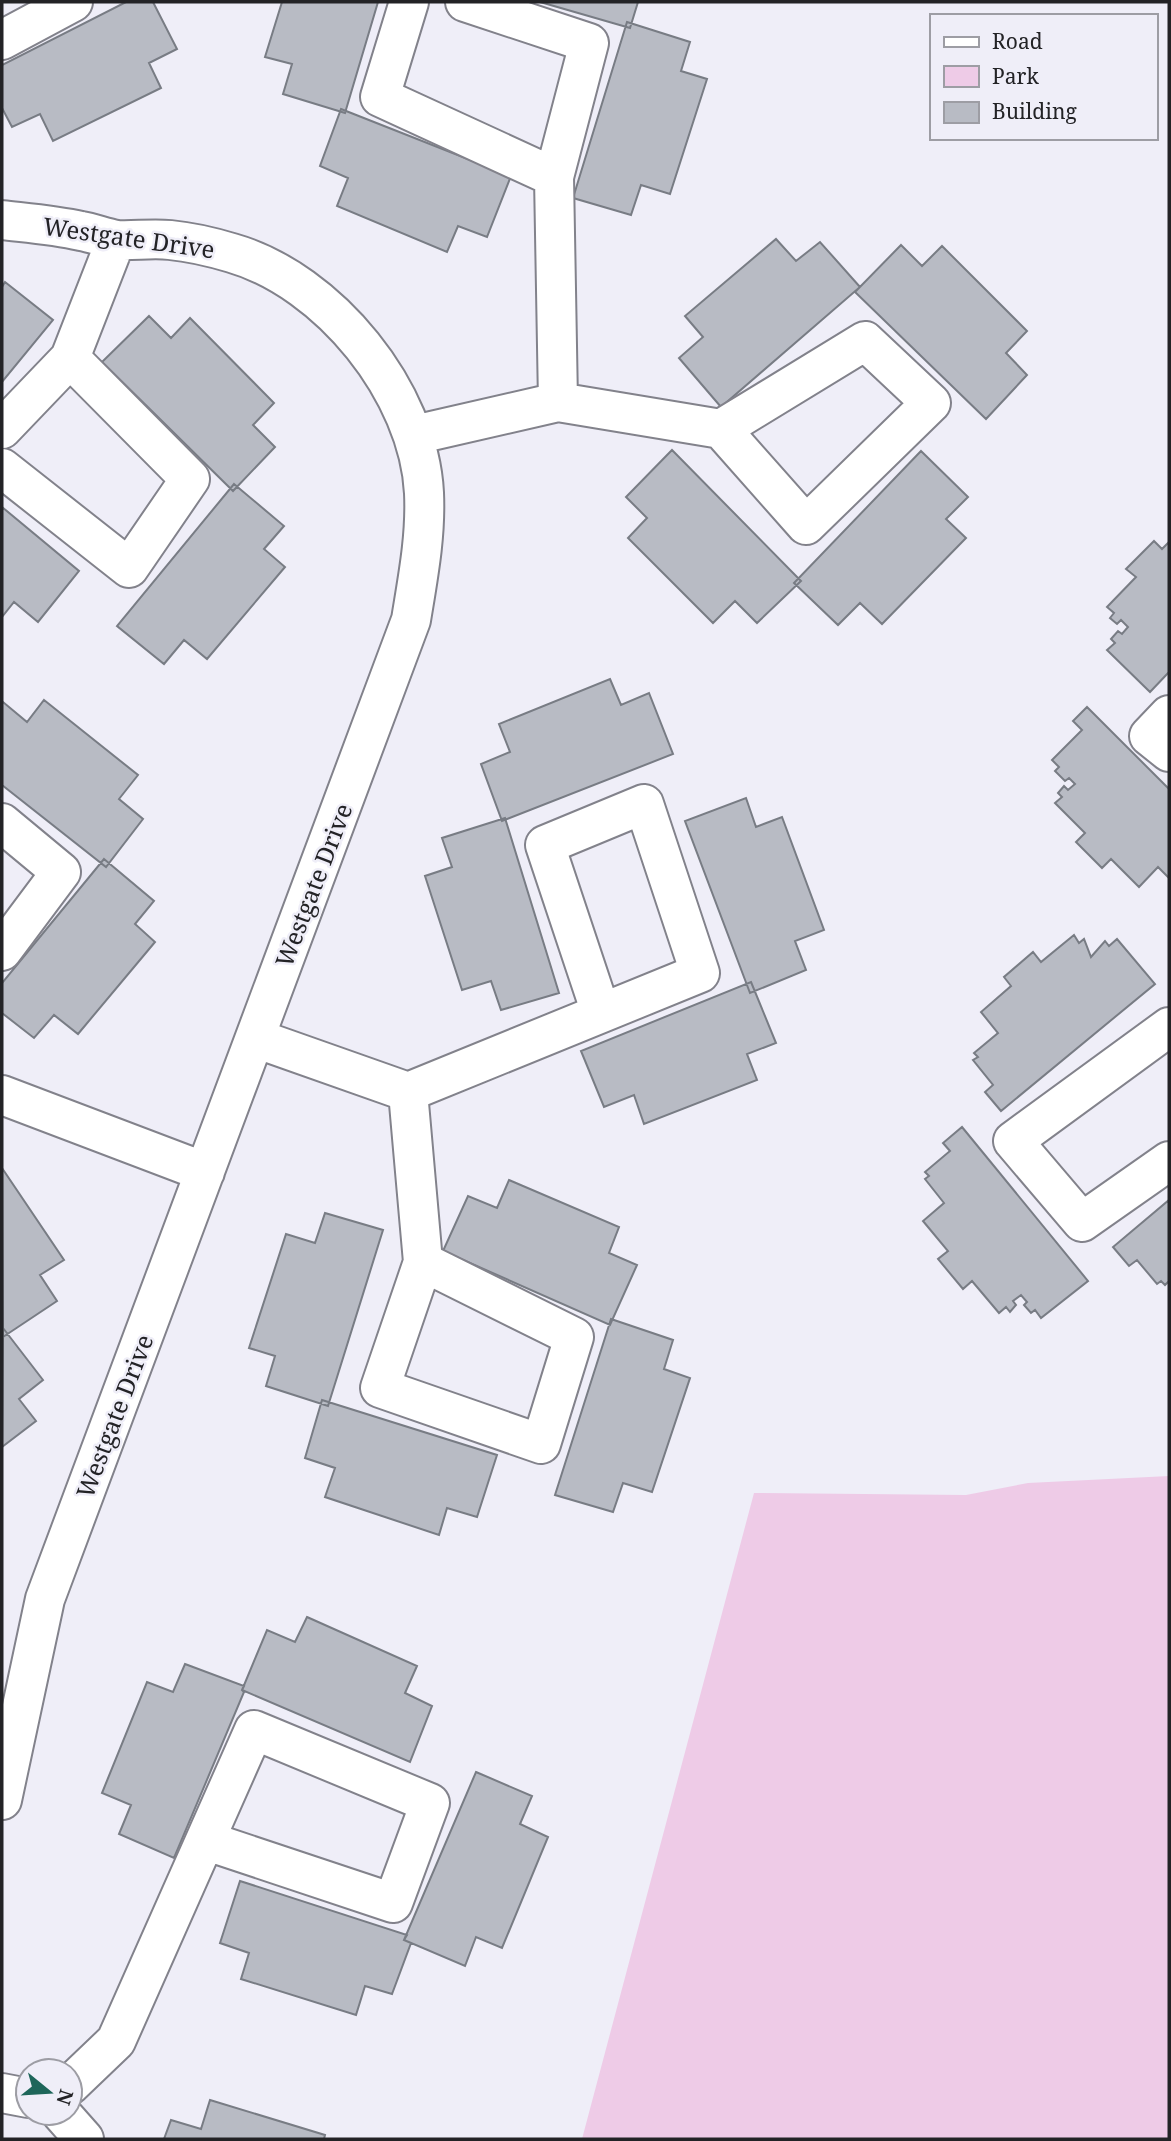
<svg xmlns="http://www.w3.org/2000/svg" width="1171" height="2141" font-family="'Noto Serif',serif">
<style>
.green{fill:#eecbe7}
.building{fill:#b8bbc4;stroke:#787c84;stroke-width:2}
.lines{fill:none;stroke-linecap:round;stroke-linejoin:round}
.minor-casing{stroke:#82828b;stroke-width:42}
.minor{stroke:#fff;stroke-width:38}
.labels{text-anchor:middle;dominant-baseline:central;stroke-width:5;stroke-linejoin:round;paint-order:stroke}
.street-label{font-size:24px;fill:#232326;stroke:#efeef8}
</style>
<rect width="100%" height="100%" fill="#efeef8"/>
<path class="green" d="M1169,1476V2139H582L754,1493L966,1495L1028,1483Z"/>
<path class="building" d="M126,2H153L177,49L149,63L161,88L53,141L40,114L12,127L2,108V65Z
M282,2H378L345,113L283,94L292,64L265,57Z
M540,2H638L630,28Z
M627,22L690,42L681,71L707,79L670,194L641,185L631,215L573,198Z
M341,109L511,176L487,237L458,226L447,252L337,206L348,178L320,166Z
M776,239L796,261L820,242L860,287L721,407L679,358L703,337L685,316Z
M901,245L922,266L942,246L1027,331L1006,353L1027,375L986,419L855,292Z
M5,282L53,320L2,382V287Z
M149,316L171,338L190,318L274,403L253,425L275,447L233,491L102,362Z
M672,450L801,581L757,623L735,601L713,623L628,538L647,518L626,497Z
M921,451L968,497L946,519L966,538L882,624L860,603L838,625L794,583Z
M234,484L284,526L264,549L285,567L207,659L184,640L164,664L117,626Z
M2,507L79,571L38,622L14,602L2,617Z
M1154,541L1162,549L1169,542V672L1150,692L1107,650L1115,643L1111,639L1118,631L1122,634L1128,627L1121,620L1117,624L1110,618L1114,613L1107,607L1136,577L1126,569Z
M610,679L621,705L649,693L673,754L502,821L481,764L510,752L499,724Z
M44,700L138,775L119,799L143,819L106,867L2,785V704L3,702L27,722Z
M1087,707L1169,789V878L1158,867L1139,887L1111,859L1102,868L1076,842L1085,833L1055,803L1062,797L1058,793L1064,786L1068,790L1075,784L1069,778L1065,781L1055,771L1059,767L1052,760L1082,730L1073,721Z
M746,798L756,827L782,817L824,930L795,941L806,970L750,993L685,821Z
M505,818L559,993L501,1010L491,981L462,990L425,876L452,867L442,838Z
M104,859L154,901L135,924L155,942L78,1034L54,1015L34,1038L2,1013V983Z
M1074,935L1079,943L1084,939L1091,957L1105,941L1109,946L1117,939L1155,984L1001,1111L985,1092L993,1085L973,1060L978,1057L974,1053L998,1033L981,1012L1011,986L1004,977L1033,952L1041,962Z
M751,982L776,1043L747,1054L757,1080L644,1124L634,1095L604,1107L581,1051Z
M962,1127L1088,1281L1041,1318L1035,1310L1031,1313L1024,1305L1027,1302L1021,1295L1013,1301L1016,1305L1010,1312L1006,1307L999,1313L972,1281L963,1289L938,1259L948,1251L923,1221L944,1203L925,1179L929,1176L925,1172L950,1151L943,1143Z
M2,1168L64,1260L40,1275L57,1301L3,1337Z
M509,1180L619,1227L609,1253L637,1265L610,1325L443,1251L468,1196L497,1208Z
M1169,1200V1281L1165,1285L1161,1281L1157,1284L1137,1260L1129,1266L1113,1247Z
M325,1213L383,1230L328,1406L266,1386L275,1356L249,1348L286,1234L315,1243Z
M611,1319L673,1340L664,1369L690,1378L652,1492L623,1483L613,1512L555,1495Z
M3,1328L43,1380L19,1399L36,1421L2,1447Z
M322,1400L497,1455L477,1517L447,1508L439,1535L325,1497L335,1468L305,1458Z
M307,1617L417,1666L405,1693L432,1706L410,1762L242,1690L267,1630L295,1642Z
M185,1664L244,1686L242,1690L244,1692L174,1858L119,1834L131,1805L102,1793L147,1682L173,1692Z
M476,1772L532,1796L520,1824L548,1837L502,1948L476,1937L465,1966L404,1940Z
M240,1881L407,1935L404,1940L411,1943L392,1994L365,1986L356,2015L241,1979L249,1953L220,1943Z
M210,2100L325,2135L324,2139H164L171,2120L201,2129Z"/>
<g class="lines">
<g class="minor-casing">
<path id="minor" d="M409,2L380,97L554,177
M2,40L73,2
M2,220C28,223 55,225 81,231C93,233 105,238 117,240C134,241 152,238 170,240C191,242 212,247 232,253C329,281 419,392 424,493C426,536 418,577 411,620L45,1599L2,1800
M558,402L721,429L865,341L931,403L806,525L721,429
M2,429L70,358L116,240
M414,435L558,402L554,177L589,43L465,2
M2,468L129,568L190,479L70,358
M1169,715L1149,736L1169,752
M2,823L61,872L2,951
M1169,1027L1013,1141L1082,1222L1169,1161
M255,1038L408,1092L700,973L644,804L545,845L601,1013
M408,1092L423,1262L574,1337L541,1444L380,1388L423,1262
M2,1095L205,1172
M70,2085L116,2041L254,1730L430,1803L393,1903L207,1841
M2,2093L28,2098
M61,2113L84,2139"/>
</g>
<use href="#minor" class="minor"/>
</g>
<g class="labels">
<g class="street-label">
<text transform="translate(129 237) rotate(8)">Westgate Drive</text>
<text transform="translate(313 885) rotate(-69)">Westgate Drive</text>
<text transform="translate(114 1416) rotate(-69)">Westgate Drive</text>
</g>
</g>
<rect width="1171" height="2141" fill="none" stroke="#232326" stroke-width="7"/>
<rect x="930" y="14" width="228" height="126" fill="#efeef8" stroke="#9d9da4" stroke-width="2"/>
<rect x="944" y="37" width="35" height="10" fill="#ffffff" stroke="#9d9da4" stroke-width="2"/>
<text x="992" y="49" font-size="21" fill="#232326">Road</text>
<rect x="944" y="66" width="35" height="21" fill="#eecbe7" stroke="#9d9da4" stroke-width="2"/>
<text x="992" y="84" font-size="21" fill="#232326">Park</text>
<rect x="944" y="102" width="35" height="21" fill="#b8bbc4" stroke="#9d9da4" stroke-width="2"/>
<text x="992" y="119" font-size="21" fill="#232326">Building</text>
<g transform="translate(49 2092) rotate(108)"><circle r="33" fill="#efeef8" stroke="#9d9da4" stroke-width="2"/>
<path d="M0-5L12 26L0 18L-12 26Z" fill="#1e665a"/>
<text y="-10" font-size="19" font-weight="bold" text-anchor="middle" fill="#232326">N</text>
</g>
</svg>
